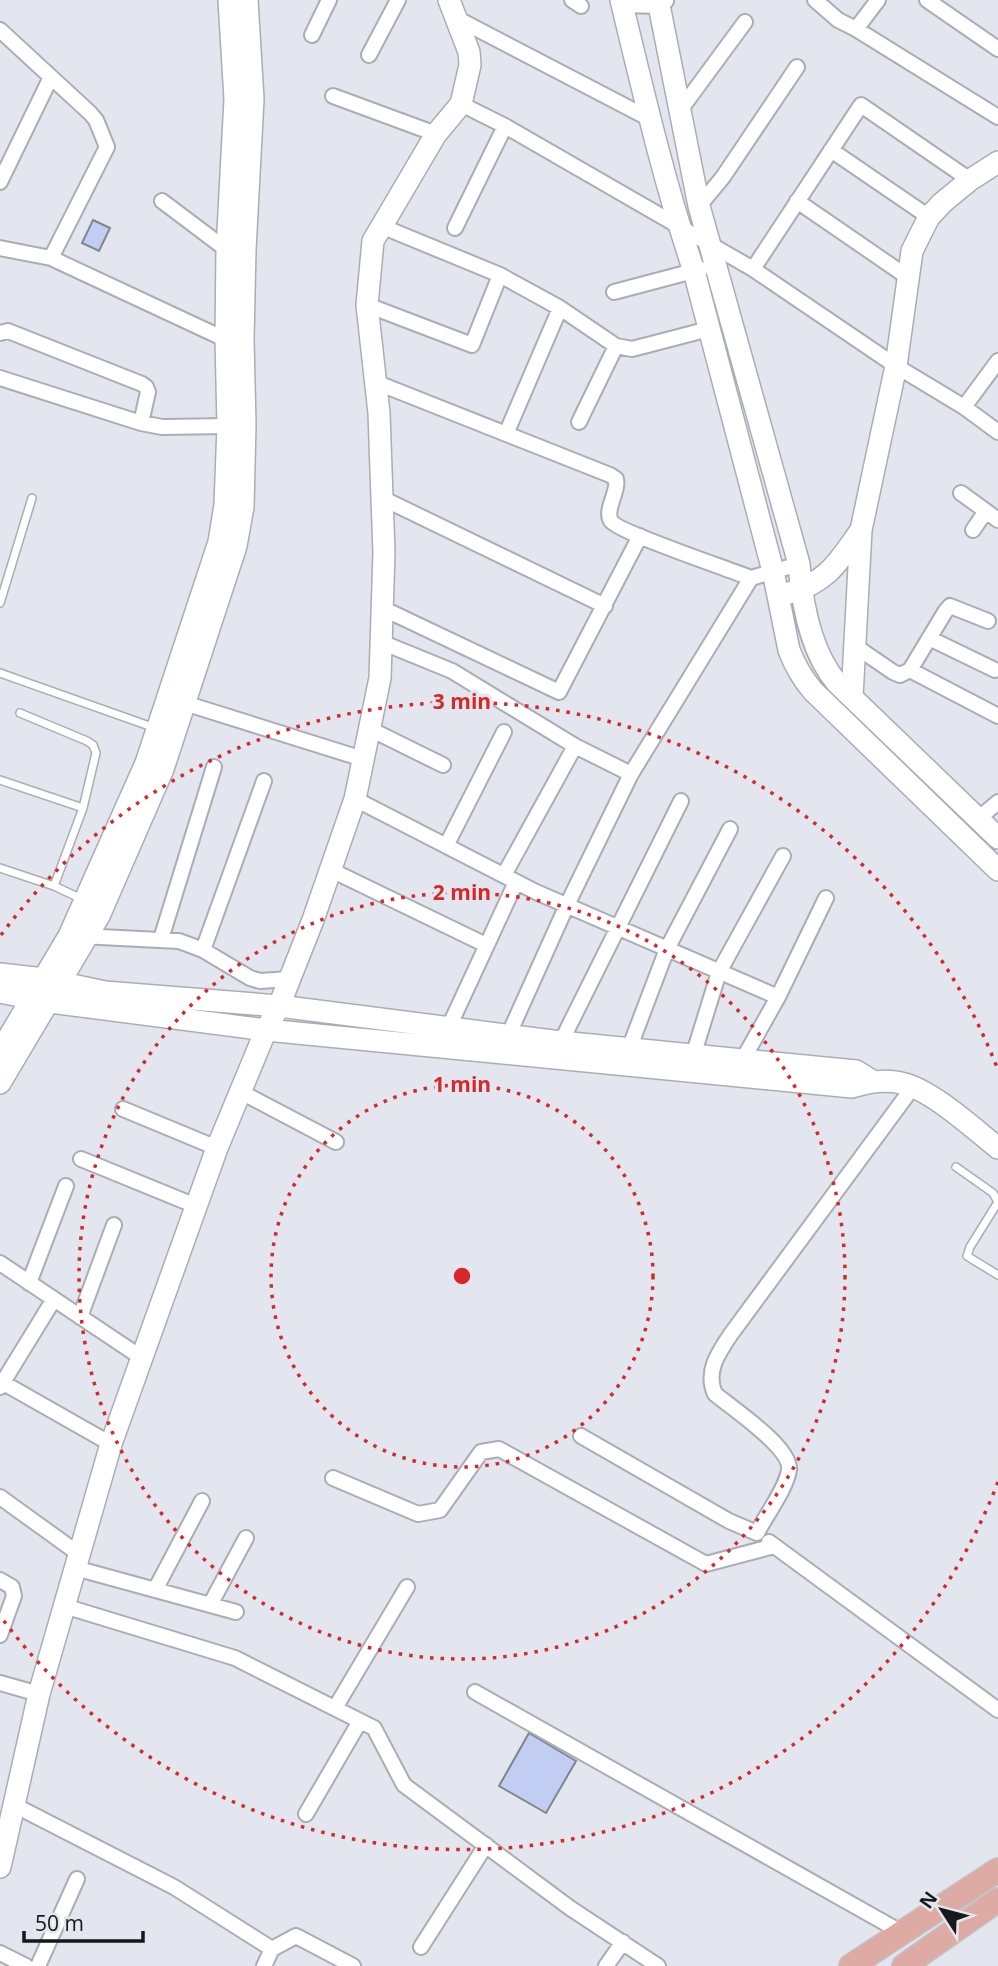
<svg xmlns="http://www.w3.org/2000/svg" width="998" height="1966" font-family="'Open Sans',sans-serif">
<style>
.building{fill:#c1cdf3;stroke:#83858d;stroke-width:2}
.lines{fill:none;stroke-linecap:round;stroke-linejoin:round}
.lane-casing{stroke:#aaadb5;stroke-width:10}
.street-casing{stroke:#aaadb5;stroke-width:18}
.secondary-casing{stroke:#aaadb5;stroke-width:24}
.primary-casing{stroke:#c3c3c4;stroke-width:26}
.lane{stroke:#fff;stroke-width:7}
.street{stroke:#fff;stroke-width:14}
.secondary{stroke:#fff;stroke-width:21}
.primary{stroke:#ddaaa4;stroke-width:23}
.ring{fill:none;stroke:#d62828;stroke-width:3.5;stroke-dasharray:3.5 7}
.centre{fill:#d62828;stroke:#e3e6ef;stroke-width:3.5}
.ring-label{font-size:21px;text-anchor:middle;font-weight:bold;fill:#d62828;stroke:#e3e6ef;stroke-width:7;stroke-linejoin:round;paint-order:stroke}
</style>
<rect width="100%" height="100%" fill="#e3e6ef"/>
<path class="building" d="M93,220L110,228L99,251L82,243Z
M529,1733L576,1761L546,1813L499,1786Z"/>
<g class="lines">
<g class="lane-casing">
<path id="lane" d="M0,603L32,498
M0,673L155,728
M20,713L87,741L93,745L96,753L83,808L54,886
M0,780L83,808
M0,868L54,886L82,899
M956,1167L993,1193L998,1202L970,1247L967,1256L998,1275"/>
</g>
<g class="street-casing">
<path id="street" d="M572,0L581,6
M815,0L838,20L856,29L998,117
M927,0L998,49
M622,5L659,6L666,1
M458,19L650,119
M856,29L878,0
M0,30L90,113L96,120L107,147L51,258
M312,35L329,0
M369,55L398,0
M333,96L436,134
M461,104L505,126L753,269L896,366L964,407L998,432
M681,109L745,22
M831,150L929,217
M0,182L51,77
M162,201L227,250
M797,201L909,278
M699,206L723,177L797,67
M455,228L505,126
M0,248L51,258L231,342
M753,269L861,105L970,180
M500,275L560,308L616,346L632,349L709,329
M614,292L701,269
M367,305L472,345L500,275L381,226
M0,333L8,331L142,384L146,387L148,392L141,423
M0,378L141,423L162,427L228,426
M375,382L610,475L616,479C619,492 604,510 611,521C618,532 731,570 751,578
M964,407L998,361
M579,422L616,346
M506,434L560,308
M961,493L998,520
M382,498L605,606
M973,530L986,511
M382,608L559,692L640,536
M929,638L995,670
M381,642L452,671L575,746L631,774
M855,646L893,672L900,675L910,670L945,612L950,606L988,621
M910,670L998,716
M178,701L363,759
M370,729L443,765
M355,799L536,892L778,997
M978,819L998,802
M446,846L504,732
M331,870L486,945
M504,875L575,746
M81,936L179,941L203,950L250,978L260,981L289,979
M161,939L214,767
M203,950L264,781
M448,1029L516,882
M508,1036L567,905L631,774L751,578L799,564
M561,1042L681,801
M629,1049L667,949L730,829
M693,1056L719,972L783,856
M742,1061L778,997L826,898
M241,1092L336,1142
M123,1109L217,1148
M81,1159L196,1206
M0,1263L142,1358
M29,1283L66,1186
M80,1317L114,1225
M0,1381L111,1444
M0,1387L54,1299
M581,1436L729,1521L757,1533C766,1515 786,1489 789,1470C792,1448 732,1408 715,1394C705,1372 718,1353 731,1334L913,1087
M333,1478L418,1514L440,1510L481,1452L499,1449L706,1564L774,1546
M0,1497L79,1554
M769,1542L998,1710
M75,1568L236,1612
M0,1580L12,1587L14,1596L0,1635
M155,1590L202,1501
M210,1605L246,1538
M64,1606L235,1658L374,1728L404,1785L570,1908L658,1966
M0,1683L39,1694
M475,1692L901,1932
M335,1708L407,1587
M14,1805L174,1887L272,1949L296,1936L353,1966
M306,1814L360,1721
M421,1947L486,1845
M0,1953L26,1966
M38,1966L77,1879
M264,1966L272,1949
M606,1966L623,1942"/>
</g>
<g class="secondary-casing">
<path id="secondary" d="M621,0C643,91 664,182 694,271L773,571L789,650C795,666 802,678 813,691L998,870
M658,0L699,206L799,564C802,604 810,651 837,683L998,838
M789,593C828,582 839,561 861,530
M852,697L861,530L896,366L912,251L929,217L942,203L970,180L998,162
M0,974L44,979L105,992L279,1006L561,1042L856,1071L872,1081
M0,992L50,1002L266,1030L852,1087C868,1082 884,1079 901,1083C931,1089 974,1129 998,1148
M0,1052L69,936L146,763L219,542L225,505L228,426L226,339L227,250L235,99L229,0
M0,1083L99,916L163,769L236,546L243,507L245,425L243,339L245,250L253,99L247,0
M0,1867L39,1694L111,1444L217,1148L266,1030L279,1006L313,920L355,799L380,678L384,552L382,498L379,413L367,305L373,241L436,134L461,104L470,65L469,52L449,0"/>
</g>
<g class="primary-casing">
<path id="primary" d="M851,1966L998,1870
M904,1966L998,1900"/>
</g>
<use href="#lane" class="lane"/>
<use href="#street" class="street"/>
<use href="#secondary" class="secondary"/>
<use href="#primary" class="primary"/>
</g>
<g class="ring">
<circle cx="462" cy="1276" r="191"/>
<circle cx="462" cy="1276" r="383"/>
<path d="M998 1482A574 574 0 0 1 1 1617M1 935A574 574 0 0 1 998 1070"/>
</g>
<circle cx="462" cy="1276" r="10" class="centre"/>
<g class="ring-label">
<text x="462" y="709">3 min</text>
<text x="462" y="900">2 min</text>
<text x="462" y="1092">1 min</text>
</g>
<g transform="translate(942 1910) rotate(306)" stroke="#e3e6ef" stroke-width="5" paint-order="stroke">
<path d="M0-5L12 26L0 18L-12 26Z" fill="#17181b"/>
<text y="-10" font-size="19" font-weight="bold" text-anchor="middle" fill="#17181b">N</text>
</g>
<path d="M24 1931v10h119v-10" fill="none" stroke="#17181b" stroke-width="3.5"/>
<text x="35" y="1931" font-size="21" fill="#17181b" stroke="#e3e6ef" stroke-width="5" paint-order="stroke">50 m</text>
</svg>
